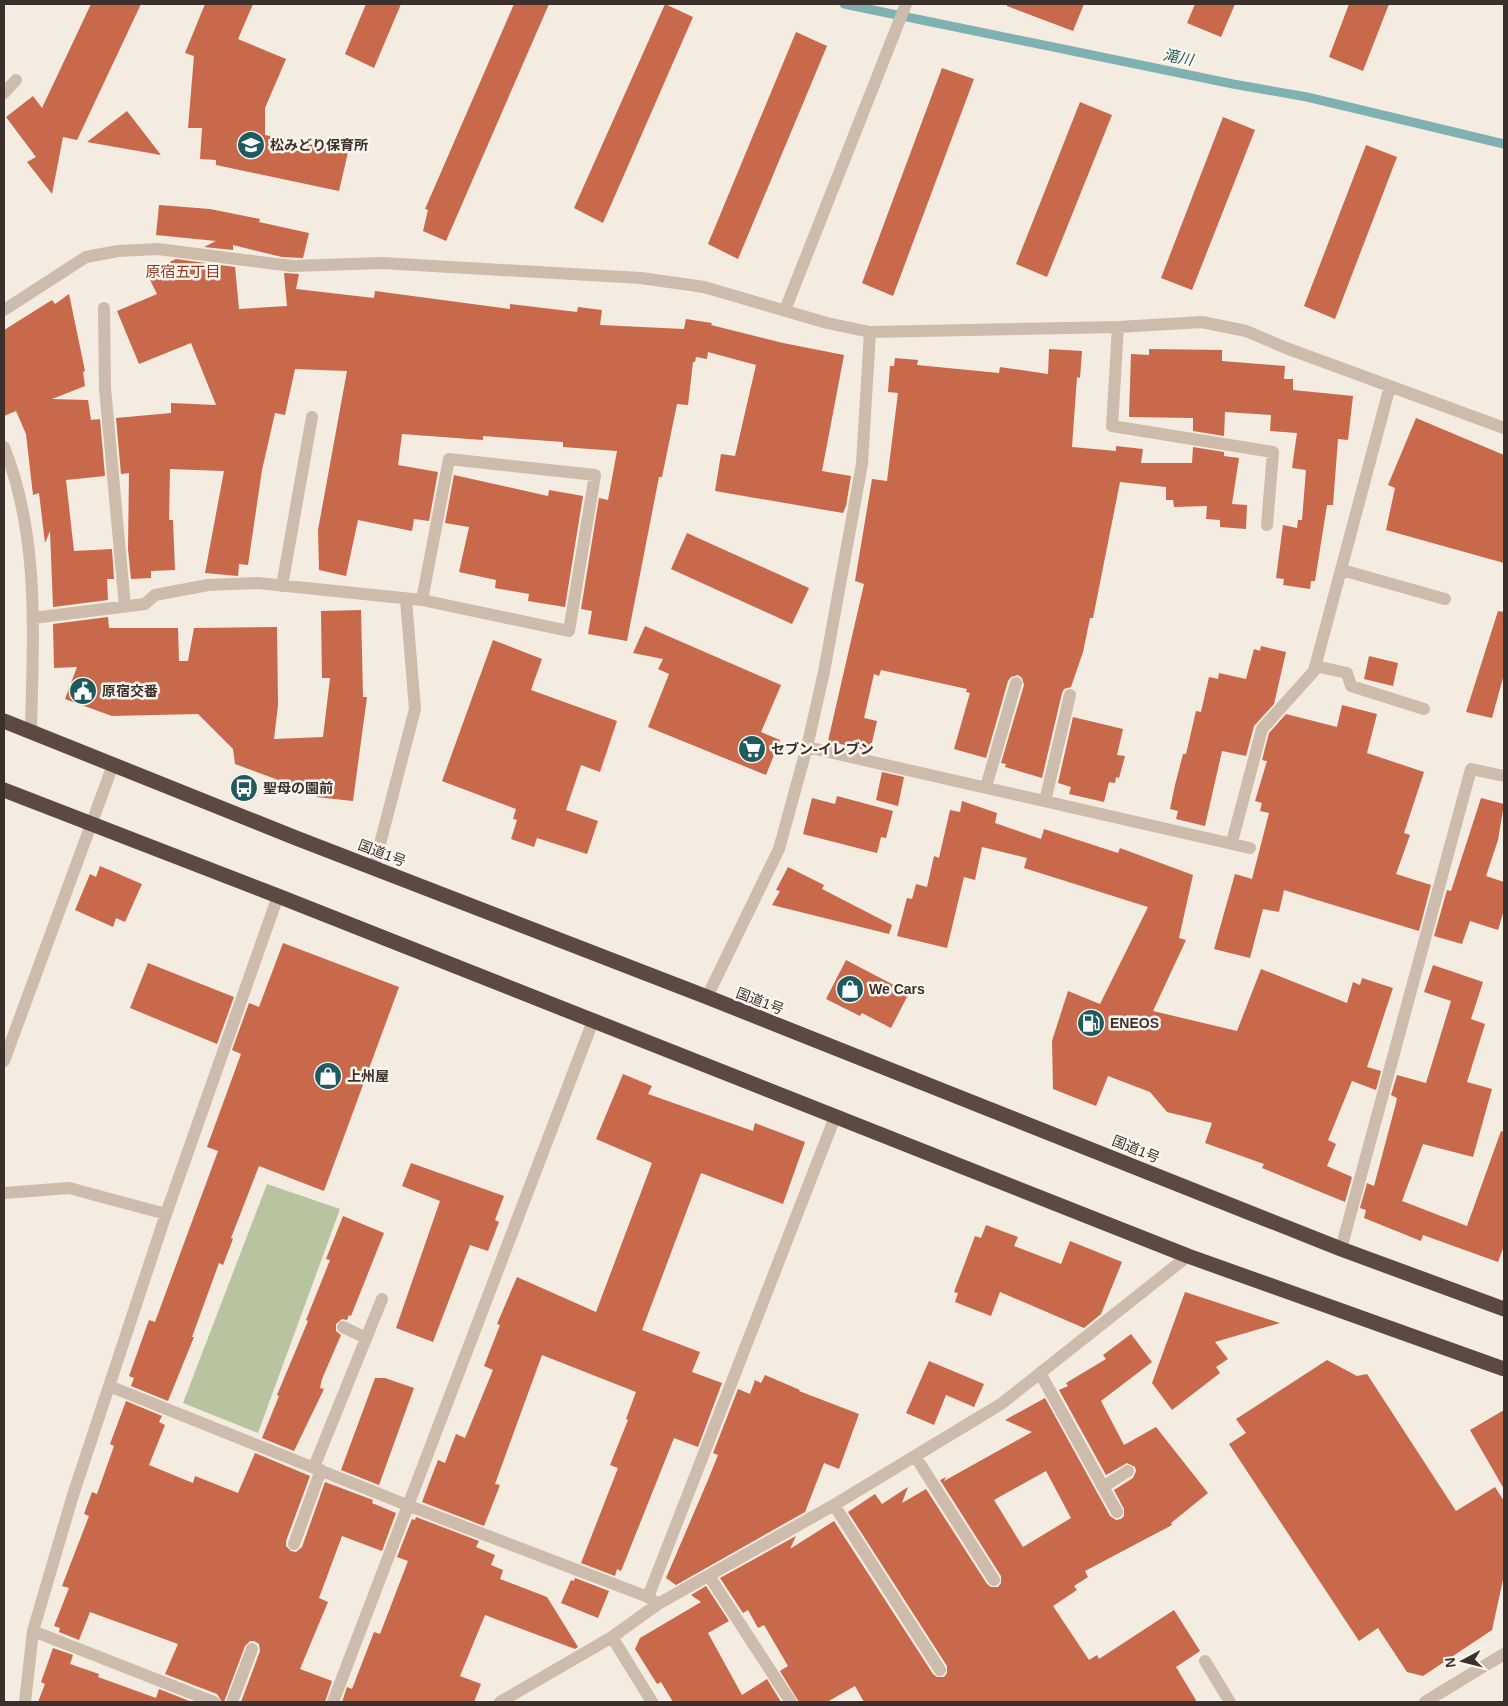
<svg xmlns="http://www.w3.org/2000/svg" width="1508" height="1706" font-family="Arial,'Noto Sans JP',sans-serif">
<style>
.grass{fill:#b8c4a0}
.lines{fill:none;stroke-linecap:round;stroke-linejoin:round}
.stream{stroke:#7fb0b2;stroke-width:9}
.building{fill:#c8694b;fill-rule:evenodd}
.minor{stroke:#cdbbac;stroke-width:12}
.highway{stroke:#5c4a42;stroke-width:15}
.labels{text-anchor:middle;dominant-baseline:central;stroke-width:5;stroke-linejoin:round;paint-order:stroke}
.poi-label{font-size:14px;font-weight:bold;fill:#3b302b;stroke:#fbf5ee;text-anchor:start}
.street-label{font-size:14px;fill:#3b302b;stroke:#fbf5ee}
.water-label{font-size:15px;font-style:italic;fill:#1f5a5e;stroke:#fbf5ee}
.neighbourhood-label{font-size:15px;fill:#8c3b22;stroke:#fbf5ee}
</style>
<rect width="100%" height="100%" fill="#f4ebe1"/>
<path class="grass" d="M267,1184L340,1209L258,1433L183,1403Z"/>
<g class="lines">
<path class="stream" d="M844,4L1233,84L1307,97L1504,144"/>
</g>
<path class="building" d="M91,4H141L77,140L63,137L52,194L27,162L36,157L6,117L33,96L42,108Z
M205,4H253L238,39L286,59L265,108V135L348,152L339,191L216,165V160L200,159L202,128H188L194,56L185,53Z
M366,4H401L374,68L345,54Z
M514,4H549L446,241L423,231L428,210L425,209Z
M665,4L693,17L603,223L574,208Z
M1007,4H1084L1073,31L1007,6Z
M1195,4H1235L1221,37L1187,23Z
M1349,4H1389L1363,71L1329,57Z
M796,32L827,46L738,259L708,244Z
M942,68L974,79L893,296L862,283Z
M1080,102L1112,115L1047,277L1016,264Z
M127,111L161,155L87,142Z
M1223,117L1255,130L1192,290L1161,278Z
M1366,145L1397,157L1335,319L1304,306Z
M159,205L210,209L260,219L259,222L309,233L303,258L282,257L233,245V250L204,247L216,241L156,235Z
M176,259L235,267L239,309L287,306L284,273L299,274L296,289L374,298L375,291L510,309V304L577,312L578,307L602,310L600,325L684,329L686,319L712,323L711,325L783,343L844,355L822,471L851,476L846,506L843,513L715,491L721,454L735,456L756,365L708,352L707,359L696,357L695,362H693L688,405L677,404L662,477H659L627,641L588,634L592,611L581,609L599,498L608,500L617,451L563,447V442L483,436V440L402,434L398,465L438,472L429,521L414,519L412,531L358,520L346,576L319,570L318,530L347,371L295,369L285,415L275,413L262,470L248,565L239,564L238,576L205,573L224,471L170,469L169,520H173L175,570L151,571V578L131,579L128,549L129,473L121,474L116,418L171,413V403L216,405L191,343L139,364L117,311L157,294L149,278L156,275L154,269Z
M69,294L85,371L83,372L85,386L52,399L88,400L91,420L100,419L105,476L66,480L74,551L112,549L114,579H107L108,600L53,607L50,531L45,543L39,493L33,495L26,434L16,411L4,416V330L52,300L55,304Z
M1049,349L1082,351L1080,378L1077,377L1072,447L1116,451V446L1143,449L1141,463H1192L1193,447L1224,452V456L1239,458L1232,504L1247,505L1246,529L1220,527V520L1206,519L1207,506L1174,507L1173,500H1166V487L1120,482L1093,618H1090L1083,652L1071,687L1064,689L1062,693L1042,778L1005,767L1006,764L1001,763L1024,685L1022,678L1018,675L1011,677L1008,681L986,758L954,749L970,693L966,692L967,689L881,670L879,676L874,674L864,718L877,721L870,751L828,741L864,584L855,581L872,479L887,481L898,393L888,392L890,366H894L895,358L918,360L917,365L999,373L1000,367L1048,374Z
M1149,349L1222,350V361L1285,366L1284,379H1293V390L1353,396L1348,440L1338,439L1333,505H1327L1315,581H1311L1310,589L1283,585L1284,579L1276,578L1283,525L1297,528L1298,520H1302L1306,470L1292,468L1297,433L1270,431L1271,415L1225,412L1224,436L1193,431V418L1129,417L1131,354L1149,355Z
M1416,418L1504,455V563L1386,530L1395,488L1388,485Z
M454,475L548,496L549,490L583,496L565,607L528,601L529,594L495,588L496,580L459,572L469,527L445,523Z
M687,533L809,588L792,624L671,569Z
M361,610L363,697H367L353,801L316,797V794L235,764L233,749L198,714L112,716L65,699L77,667L54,668L53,624L108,617L109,628H178L179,661H188L194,628L277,627L278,705L274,739L323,737L330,678H322L321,611Z
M1498,611L1504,612V674L1492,718L1466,712Z
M645,626L781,685L761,732L780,740L766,775L648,727L669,674L658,669L663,659L633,653Z
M493,640L542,659L531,690L617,721L600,772L581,765L566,810L598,821L587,854L537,838L534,847L511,839L517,820L513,819L516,809L442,781Z
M1261,646L1286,652L1274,704L1254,726L1246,756L1222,751L1205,826L1176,819L1178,811L1170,809L1175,785L1183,754H1186L1196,711L1201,712L1209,677L1218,679L1219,673L1246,679L1254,649L1260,651Z
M1369,656L1398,663L1393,686L1364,679Z
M1342,705L1377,714L1367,753L1424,772L1404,833L1410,835L1396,874L1431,885L1419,931L1284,890L1279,912L1263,909L1250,958L1214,949L1235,874L1252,879L1269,813L1260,811L1262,803L1255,801L1267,761L1262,760L1269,733L1286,714L1337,727Z
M1073,717L1123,729L1117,755L1125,756L1119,778L1116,777L1115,783L1109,782L1104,802L1069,794L1071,787L1058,783Z
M882,772L904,777L898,806L876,800Z
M837,796L893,811L886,838L881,837L877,853L803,834L812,798L835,804Z
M1481,798L1504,804L1498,840L1486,876L1504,882V910L1498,930L1470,921L1462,944L1434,936L1447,890L1451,891Z
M962,801L997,813L995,823L1041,839L1044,829L1118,853L1120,848L1193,875L1179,938L1186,940L1153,1011L1237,1031L1261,969L1347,1003L1353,982L1360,985L1362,978L1393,988L1367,1067L1381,1071L1376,1090L1352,1081L1328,1140L1336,1144L1327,1166L1352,1177L1345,1202L1262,1168L1264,1164L1205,1143L1212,1123L1167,1112L1150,1092L1108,1076L1096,1106L1053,1089L1052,1041L1068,991L1100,1004L1148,907L1024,868L1027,858L982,847L975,880L964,877L947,948L897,936L907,898L912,899L916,884L927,887L934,856L939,858L950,810L960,812Z
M100,866L142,884L125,922L116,918L113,927L75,910L90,874L96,877Z
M788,867L824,885L822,889L892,925L889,934L772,905L780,891L776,890Z
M283,943L399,987L324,1191L259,1166L231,1238L233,1239L223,1265L219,1263L192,1337H194L168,1401L131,1386L134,1378L129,1376L149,1320L155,1322L218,1151L207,1147L241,1054L232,1050L249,1003L259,1007Z
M846,960L909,993L891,1028L862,1013L860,1016L826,999Z
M148,963L234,997L217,1044L130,1008Z
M1433,965L1483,982L1471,1019L1485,1024L1467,1082L1492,1089L1473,1157L1423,1144L1402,1201L1467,1226L1501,1131L1504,1132V1246L1498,1262L1423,1235L1421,1241L1364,1218L1366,1210L1360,1208L1367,1183L1374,1186L1396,1103L1397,1098L1391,1095L1397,1075L1426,1083L1451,1001L1424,992Z
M623,1074L652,1086L648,1094L753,1131L755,1123L805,1142L783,1204L701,1173L642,1330L700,1352L692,1372L722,1383L698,1447L674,1438L621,1571L617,1569L615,1576L581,1563L618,1468L610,1465L628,1420L626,1419L636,1392L542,1355L495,1484L500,1485L484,1526L422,1502L438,1460L445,1463L456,1434L465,1438L493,1370L484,1366L500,1325L497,1324L517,1277L596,1312L652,1163L596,1139Z
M411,1163L504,1196L495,1220L499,1222L488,1251L470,1245L433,1342L396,1328L440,1201L402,1186Z
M343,1216L384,1233L351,1316L349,1315L347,1320L342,1319L336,1324V1331L341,1335L322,1379L320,1388L324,1389L294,1451L262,1438L279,1396L277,1395L308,1321L306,1320L330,1260L326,1259Z
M986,1225L1018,1237L1014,1246L1061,1264L1070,1241L1122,1262L1101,1314L1084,1328L1000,1292L991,1316L955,1302L958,1293L954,1292L975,1236L981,1238Z
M1185,1292L1280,1323L1215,1342L1228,1359L1216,1367L1220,1373L1172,1410L1152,1383Z
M1131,1334L1152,1362L1101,1401L1124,1445L1156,1427L1208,1493L1171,1523L1172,1525L1085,1571L1088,1577L1074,1586L1077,1590L1053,1606L1089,1660L1097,1655L1099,1659L1174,1610L1200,1651L1176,1667L1197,1702H864L855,1686L827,1702H799L780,1671L788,1666L764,1625L758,1628L748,1610L743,1613L720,1578L796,1536L790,1549L834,1521L933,1674L937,1677H944L947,1673V1666L848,1512L875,1494L882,1504L908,1487L902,1503L926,1489L987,1584L991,1587H998L1001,1583V1576L940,1480L946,1477L944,1481L1032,1432L1005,1420L1045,1398L1110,1516L1116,1520L1121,1519L1124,1516V1509L1114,1490L1133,1478L1136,1471L1135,1467L1127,1463L1106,1475L1059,1390L1068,1386L1066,1383L1106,1359L1103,1355ZM1046,1471L1071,1518L1023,1547L994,1500Z
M1327,1360L1357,1376L1367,1374L1456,1511L1495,1487L1504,1501V1575L1492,1630L1423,1676L1407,1672L1378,1628L1359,1641L1229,1444L1246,1433L1236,1419Z
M929,1361L984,1384L974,1407L946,1395L934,1425L906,1413Z
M765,1375L800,1390L799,1391L859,1414L839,1469L824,1463L805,1512L676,1585L666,1578L708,1480L718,1455L713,1453L738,1389L750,1394L755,1380L761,1383Z
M375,1378H385L414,1388L379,1485L341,1470Z
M126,1401L162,1416L159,1422L165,1425L149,1465L193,1483L195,1476L238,1493L255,1453L310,1476L286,1541V1546L291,1551L296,1552L302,1547L325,1482L373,1500L372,1503L396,1513L382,1551L342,1536L319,1598L328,1602L300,1669L332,1681L325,1702H241L260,1651L259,1644L254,1641H250L245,1646L224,1702H222L217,1694L165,1674L178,1644L90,1612L79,1640L59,1632L60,1628L54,1626L69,1588L62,1586L89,1516L84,1514L92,1492L97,1494L114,1446L110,1444Z
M1504,1410V1489L1470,1430Z
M416,1517L479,1541L476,1547L495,1555L491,1565L503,1570L500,1579L547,1597L578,1647L575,1649L485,1615L460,1676L481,1684L474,1702H342L347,1687L352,1689L374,1632L380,1634L408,1561L397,1557L412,1519L415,1520Z
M575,1578L609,1591L598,1618L561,1603L571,1580L574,1581Z
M706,1586L729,1621L708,1633L742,1695L767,1679L781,1702H673L661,1682L657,1684L635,1649L640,1638L701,1602L691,1595Z
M53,1648L73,1655L70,1664L99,1674L98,1677L156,1698L159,1689L192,1702H38L45,1684L41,1682Z"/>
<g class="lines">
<path class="minor" d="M4,93L16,80
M104,308L105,388L125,607
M4,310L86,257L118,251L158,249L292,266L382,263L641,278L704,287L827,323L870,332L1118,327L1202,322L1246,331L1286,348L1504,428
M785,310L906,4
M1118,327L1112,426L1273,452L1267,525
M4,447C40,537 33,635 31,730
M1342,570L1445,599
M282,586L312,417
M33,618L145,604L155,595L208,585L258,583L422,600L569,631L595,475L449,459L422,600
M1315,666L1347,673L1351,686L1424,709
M807,747L1250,848
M986,787L1016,683
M1045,801L1070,695
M1232,842L1262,729L1314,671L1390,386
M374,867L415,709L406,600
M707,997L779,849L807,747L824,672L862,464L870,332
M4,1061L113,765
M4,1193L69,1188L166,1214
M1341,1249L1471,769L1504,776
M343,1327L366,1338
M1040,1373L1117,1512
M109,1386L407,1505L648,1597L658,1604
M915,1456L994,1580
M314,1467L382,1299
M1103,1487L1128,1471
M834,1505L940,1670
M294,1544L321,1470
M709,1576L791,1702
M648,1597L835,1117
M33,1631L214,1702
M612,1637L652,1702
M1205,1661L1230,1702
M25,1702L33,1631L73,1495L166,1214L278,896
M232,1702L252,1649
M333,1702L593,1021
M500,1702L612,1637L658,1604L834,1505L1001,1404L1188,1256
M1425,1702L1504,1654"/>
<path class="highway" d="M4,721L296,838L707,997L1341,1249L1504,1309
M4,790L278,896L1188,1256L1504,1369"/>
</g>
<defs>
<g id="school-disc" transform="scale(1.4375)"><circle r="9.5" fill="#1f5a5e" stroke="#fbf5ee"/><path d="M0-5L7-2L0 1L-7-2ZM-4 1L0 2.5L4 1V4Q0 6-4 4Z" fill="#fff"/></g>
<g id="civic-disc" transform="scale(1.4375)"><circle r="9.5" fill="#1f5a5e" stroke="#fbf5ee"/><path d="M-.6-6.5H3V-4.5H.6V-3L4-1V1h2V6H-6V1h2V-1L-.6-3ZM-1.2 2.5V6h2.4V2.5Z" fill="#fff"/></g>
<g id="supermarket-disc" transform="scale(1.4375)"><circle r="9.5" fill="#1f5a5e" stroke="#fbf5ee"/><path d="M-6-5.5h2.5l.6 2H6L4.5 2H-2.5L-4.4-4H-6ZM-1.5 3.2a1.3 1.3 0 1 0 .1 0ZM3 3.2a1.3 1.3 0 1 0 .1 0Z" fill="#fff"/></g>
<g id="bus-disc" transform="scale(1.4375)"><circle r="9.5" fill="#1f5a5e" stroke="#fbf5ee"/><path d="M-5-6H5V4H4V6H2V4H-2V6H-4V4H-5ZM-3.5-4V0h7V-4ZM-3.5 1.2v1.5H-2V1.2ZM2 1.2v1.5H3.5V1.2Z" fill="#fff"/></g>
<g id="shop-disc" transform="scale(1.4375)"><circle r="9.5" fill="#1f5a5e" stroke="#fbf5ee"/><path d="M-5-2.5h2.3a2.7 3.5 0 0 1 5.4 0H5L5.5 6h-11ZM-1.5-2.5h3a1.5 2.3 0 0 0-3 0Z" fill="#fff"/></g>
<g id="fuel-disc" transform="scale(1.4375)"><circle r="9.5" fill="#1f5a5e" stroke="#fbf5ee"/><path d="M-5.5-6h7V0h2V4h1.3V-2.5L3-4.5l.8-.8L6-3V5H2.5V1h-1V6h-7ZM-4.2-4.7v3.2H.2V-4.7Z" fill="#fff"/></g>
</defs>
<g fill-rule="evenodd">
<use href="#school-disc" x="251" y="145"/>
<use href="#civic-disc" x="83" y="691"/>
<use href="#supermarket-disc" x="752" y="749"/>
<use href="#bus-disc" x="244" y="788"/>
<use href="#shop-disc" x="850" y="989"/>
<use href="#fuel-disc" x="1091" y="1023"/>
<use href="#shop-disc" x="328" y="1076"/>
</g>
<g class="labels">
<g class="poi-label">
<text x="270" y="145">松みどり保育所</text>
<text x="102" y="691">原宿交番</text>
<text x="771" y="749">セブン-イレブン</text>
<text x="263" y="788">聖母の園前</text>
<text x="869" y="989">We Cars</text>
<text x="1110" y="1023">ENEOS</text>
<text x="347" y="1076">上州屋</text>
</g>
<g class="street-label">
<text transform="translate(382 853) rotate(21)">国道1号</text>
<text transform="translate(760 1001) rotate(21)">国道1号</text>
<text transform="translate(1136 1149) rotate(22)">国道1号</text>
</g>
<g class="water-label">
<text transform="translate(1178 57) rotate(11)">滝川</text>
</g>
<g class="neighbourhood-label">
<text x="183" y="271">原宿五丁目</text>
</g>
</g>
<rect width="1508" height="1706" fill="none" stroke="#3b302b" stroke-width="10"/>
<g transform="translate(1463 1661) rotate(263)" stroke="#fbf5ee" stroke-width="4" paint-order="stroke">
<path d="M0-4L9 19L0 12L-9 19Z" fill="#3b302b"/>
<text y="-8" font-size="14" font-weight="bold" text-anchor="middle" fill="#3b302b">N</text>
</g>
</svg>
